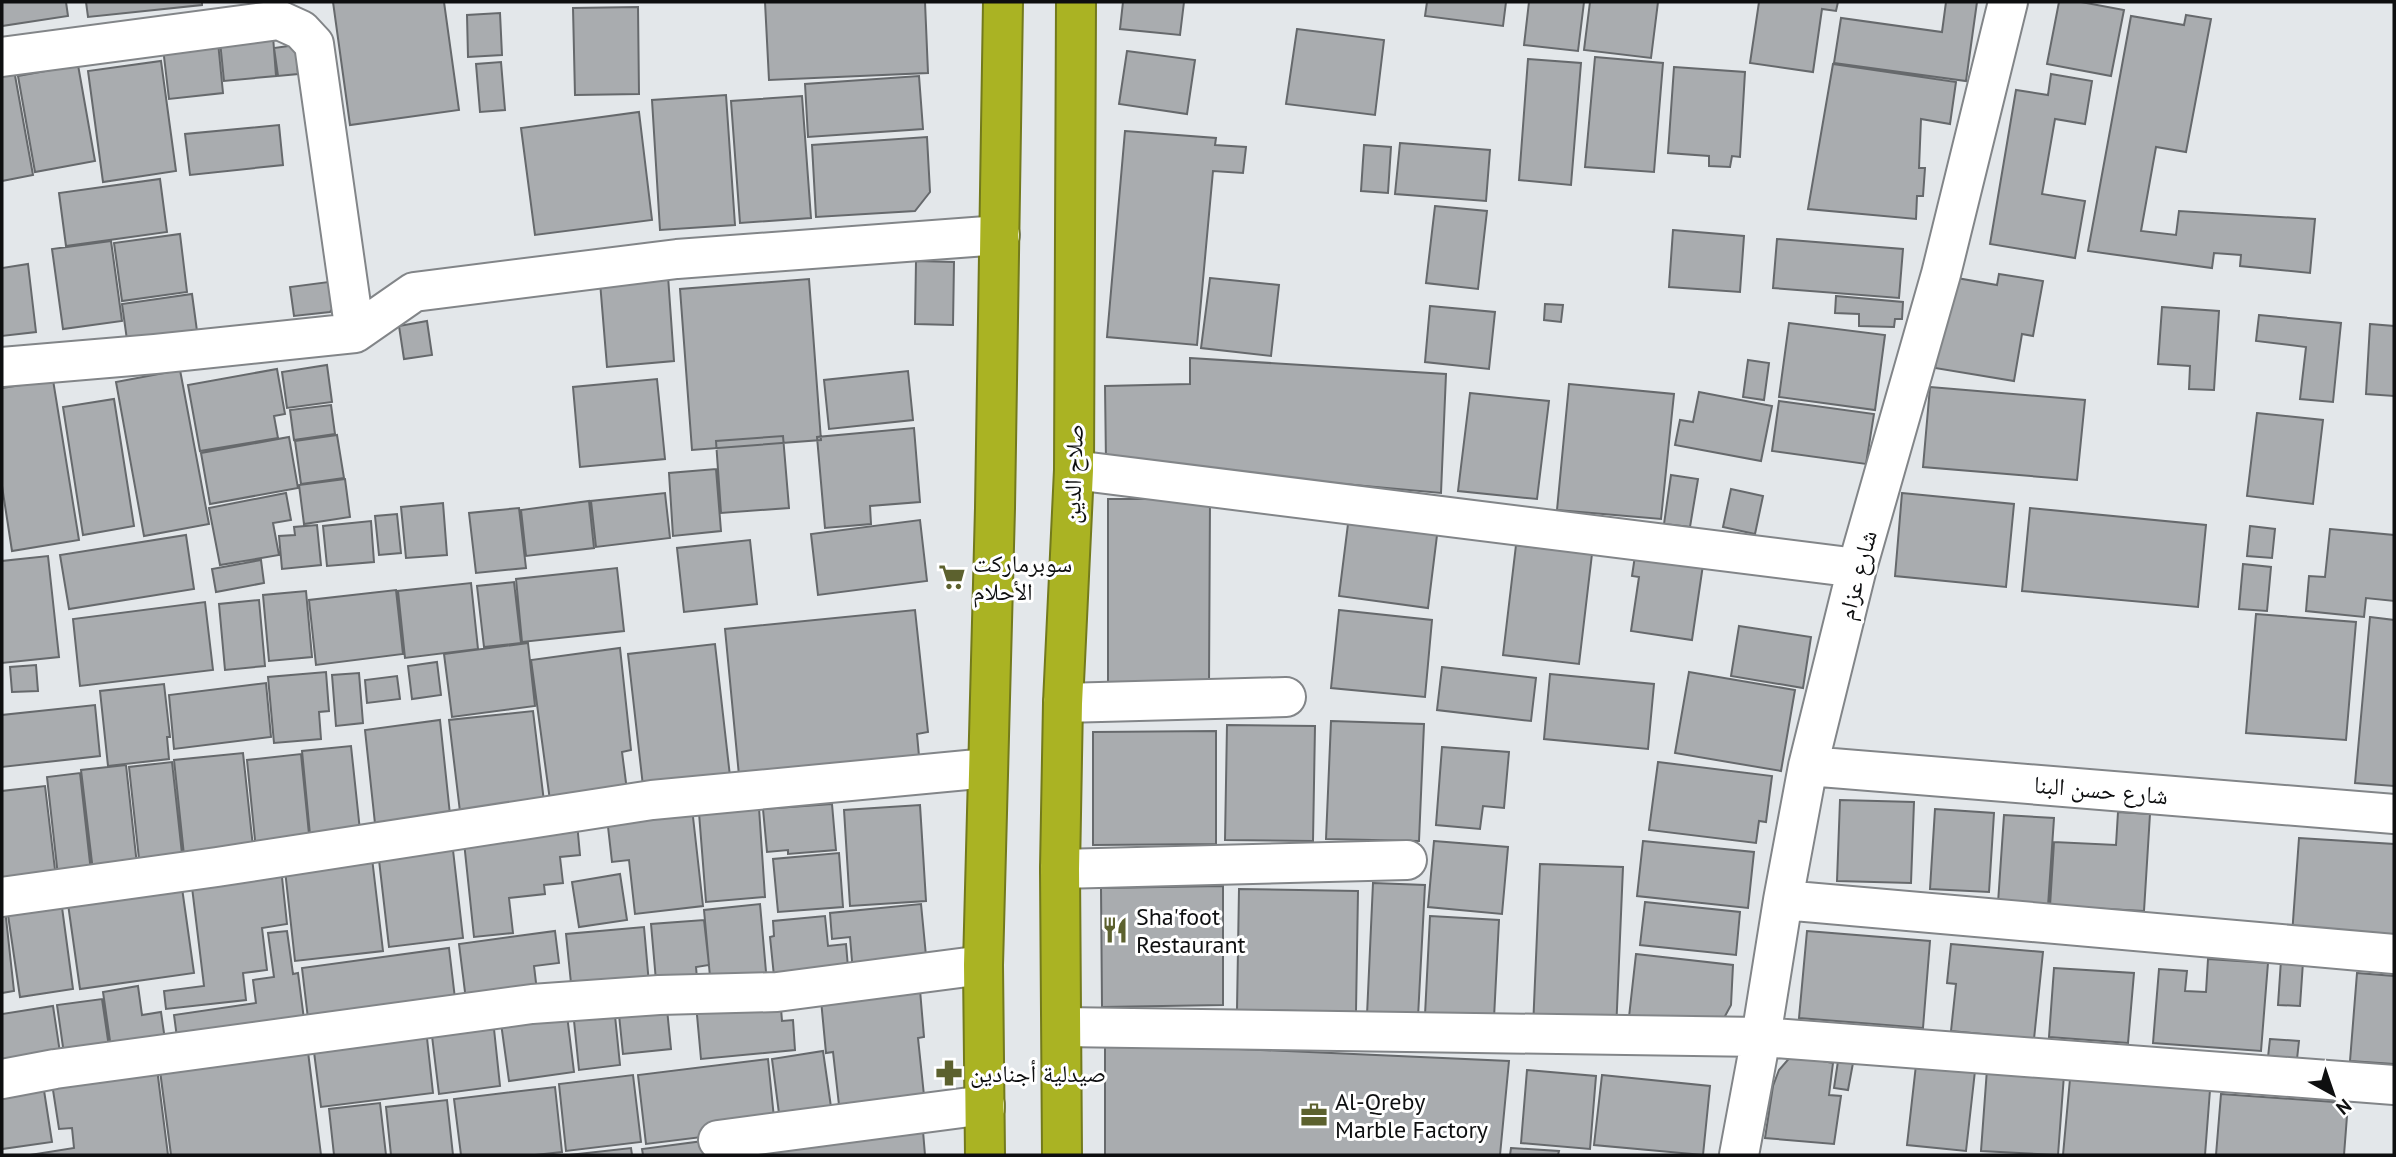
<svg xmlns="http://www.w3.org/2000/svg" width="2396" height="1157" font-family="'PT Sans','Noto Naskh Arabic',sans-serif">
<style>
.building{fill:#a9acaf;stroke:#66696c;stroke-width:2}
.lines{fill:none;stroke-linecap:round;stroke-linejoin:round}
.minor-casing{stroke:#828588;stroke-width:42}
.highway-casing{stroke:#737a1c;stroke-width:42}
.minor{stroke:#fff;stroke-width:38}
.highway{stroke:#aab323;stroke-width:38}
.labels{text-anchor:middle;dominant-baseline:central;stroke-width:6;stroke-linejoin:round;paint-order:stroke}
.street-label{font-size:24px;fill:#0e0f10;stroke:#fff}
.poi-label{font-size:24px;fill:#0e0f10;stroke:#fff;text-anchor:start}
</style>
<rect width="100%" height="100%" fill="#e3e7ea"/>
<path class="building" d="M2,2H66L68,16L2,26Z
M86,2H202V5L88,17Z
M333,2H444L459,110L350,125Z
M765,2H925L928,73L769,80Z
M1123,2H1184L1180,35L1120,29Z
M1427,2H1506L1503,26L1425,16Z
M1529,2H1584L1578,51L1524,45Z
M1590,2H1658L1651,58L1584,50Z
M1759,2H1838L1836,11L1822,9L1813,72L1750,63Z
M1946,2H1977L1966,81L1834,63L1841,18L1942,32Z
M2059,2H2081L2124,10L2111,76L2047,64Z
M638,7L639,94L575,95L573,8Z
M500,13L502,55L468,57L467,15Z
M2186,15L2211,19L2186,152L2156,147L2141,231L2176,235L2179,211L2315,219L2310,273L2240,266L2241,255L2214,253L2212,268L2088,251L2131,16L2184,25Z
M1297,29L1384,40L1375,115L1286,104Z
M273,36L276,76L224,81L220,41Z
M218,42L223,93L169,99L163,48Z
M296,45L298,74L278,76L274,48Z
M1127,51L1195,60L1187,114L1119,104Z
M1595,57L1663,63L1654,172L1585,167Z
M1528,59L1581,63L1571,185L1519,180Z
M161,61L176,171L103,182L88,71Z
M501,62L505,110L480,112L476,64Z
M1833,64L1956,82L1950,124L1921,119L1919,168H1925L1923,196H1917L1916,219L1808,209Z
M78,65L95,161L35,172L18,76Z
M1674,67L1745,72L1740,157L1732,156L1730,167L1709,166V156L1668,153Z
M14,70L33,175L2,181V72Z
M2051,74L2092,81L2085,124L2055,119L2042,194L2085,201L2075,258L1990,244L2016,90L2048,95Z
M919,76L923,129L808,137L805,84Z
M726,95L735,225L660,230L652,100Z
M802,96L811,218L740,223L731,101Z
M639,112L652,220L535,235L521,128Z
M279,125L283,165L190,175L185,134Z
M1125,131L1216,138L1215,145L1246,147L1243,173L1213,171L1197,345L1107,337Z
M927,137L930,192L915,211L816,217L812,145Z
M1400,143L1490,150L1486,201L1395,194Z
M1364,145L1391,147L1388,193L1361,191Z
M160,179L167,232L66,246L59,193Z
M1435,206L1487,211L1478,289L1426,283Z
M1673,230L1744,236L1740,292L1669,287Z
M180,234L187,292L122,301L114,243Z
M1777,239L1903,249L1899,298L1773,288Z
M111,241L122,321L63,329L52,249Z
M916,261L954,262L953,325L915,324Z
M28,264L36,332L2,336V268Z
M1999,274L2043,281L2033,336L2022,334L2014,381L1935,368L1951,277L1997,285Z
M668,276L674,361L607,367L600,282Z
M1210,278L1279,285L1271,356L1201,348Z
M809,279L821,440L692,450L680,289Z
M336,281L339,301L330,312L294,316L290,287Z
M192,294L197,331L127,340L122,304Z
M1836,296L1903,302L1902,319H1895L1894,327L1859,326V314L1835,313Z
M1545,304L1563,305L1561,322L1544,320Z
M1430,306L1495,312L1489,369L1425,362Z
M2162,307L2219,311L2214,390L2189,389L2190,366L2158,364Z
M2259,315L2341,323L2333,402L2300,399L2306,347L2256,341Z
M427,321L432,355L404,359L399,326Z
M1789,323L1885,335L1875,410L1779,397Z
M2370,324L2394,326V396L2366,394Z
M1190,358L1446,374L1441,493L1106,462L1105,386L1190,384Z
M1748,360L1769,363L1764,400L1743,397Z
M327,365L332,402L287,408L282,372Z
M277,369L285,414L274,416L278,438L200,451L188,385Z
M180,370L209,524L144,536L116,382Z
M908,371L913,420L829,429L824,380Z
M657,379L665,459L580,467L573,387Z
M53,380L79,540L12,551L2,486V388Z
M1569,384L1674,394L1661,519L1557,510Z
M1930,387L2085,400L2077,480L1923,467Z
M1699,392L1772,406L1761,461L1675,445L1680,420L1693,422Z
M1470,393L1549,401L1537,499L1458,491Z
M114,399L134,526L83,535L63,407Z
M1779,401L1874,414L1866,464L1772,451Z
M331,405L335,434L294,440L290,410Z
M2257,413L2323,420L2313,504L2247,496Z
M914,428L920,502L870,506L871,524L825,528L817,437Z
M337,435L344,478L301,484L295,441Z
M783,436L789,508L721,513L716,441Z
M289,437L298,488L210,504L201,453Z
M716,469L721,531L673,536L669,473Z
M1671,475L1698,479L1690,527L1664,524Z
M345,479L350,517L304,524L299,485Z
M1731,489L1763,496L1755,534L1723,527Z
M286,493L291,520L273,523L279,555L220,565L209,508Z
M665,493L670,538L596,547L591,501Z
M1902,493L2014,504L2006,587L1895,576Z
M1108,499H1210L1209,689H1108Z
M589,501L594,548L526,556L521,510Z
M443,503L447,555L406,558L401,507Z
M519,508L526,568L476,573L469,513Z
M1350,508L1439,519L1428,608L1339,596Z
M2030,508L2206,525L2198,607L2022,591Z
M397,514L401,553L379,555L375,516Z
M920,520L927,581L818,595L811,534Z
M371,521L374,562L327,566L323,526Z
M317,525L321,565L282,569L279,536L295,535L294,527Z
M2250,526L2275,529L2272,558L2247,556Z
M2330,529L2394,535V601L2366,598L2364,617L2306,611L2309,576L2325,577Z
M186,535L194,589L69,609L60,555Z
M750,540L757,604L684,612L677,548Z
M1516,545L1592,554L1579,664L1503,655Z
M1636,549L1704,558L1692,640L1631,631L1639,577L1632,576Z
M48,556L59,657L2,663V561Z
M261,560L264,583L216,592L212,569Z
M2243,564L2271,567L2267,611L2239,609Z
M617,568L624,631L522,642L516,579Z
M514,582L521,643L484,647L477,586Z
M471,583L478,649L405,658L398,591Z
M396,590L403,654L316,665L309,600Z
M306,591L312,657L269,661L263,595Z
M259,600L265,666L225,670L219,604Z
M205,602L213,670L80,686L73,619Z
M915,610L928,732L917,734L920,767L740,786L725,629Z
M1339,610L1432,620L1425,697L1331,688Z
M2256,614L2356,622L2346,740L2246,733Z
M2370,617L2394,620V786L2355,783Z
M1739,626L1811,637L1803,688L1731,676Z
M528,643L535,706L452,717L444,654Z
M715,644L731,785L644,795L628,654Z
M620,648L631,750L622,752L628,798L551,808L531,660Z
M437,662L441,695L412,699L408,666Z
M36,665L38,691L12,692L10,667Z
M1442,667L1536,678L1531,721L1437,710Z
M326,672L329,711L319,712L321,739L274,743L268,677Z
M1689,672L1795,690L1781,771L1675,753Z
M359,673L363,723L336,726L332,675Z
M1550,674L1654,684L1648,749L1544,739Z
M397,676L400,699L367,703L365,680Z
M266,683L271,737L174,749L169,695Z
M164,684L170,737H167L169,759L108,766L100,691Z
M95,705L100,756L2,767V715Z
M533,711L545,810L461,820L449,720Z
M440,720L451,824L376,833L365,730Z
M1331,721L1424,724L1419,841L1326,839Z
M1227,725L1315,726L1313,841L1225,840Z
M1216,731V844L1093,845V732Z
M351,746L361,840L311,845L302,751Z
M1442,747L1509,752L1504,808L1483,806L1480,829L1436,825Z
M243,753L253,847L184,855L174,760Z
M301,754L310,844L256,850L247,760Z
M172,762L183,863L140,868L129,767Z
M1658,762L1772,776L1766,822L1759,821L1756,843L1649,830Z
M126,765L137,865L93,871L81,770Z
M80,773L91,872L58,876L47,777Z
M45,786L56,878L2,884V791Z
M1840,800L1914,802L1911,883L1837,881Z
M832,804L836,850L788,854V850L767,852L763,809Z
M920,805L926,901L850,906L844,810Z
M692,808L703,906L635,914L629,860L612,862L607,818Z
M759,808L765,897L706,902L699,813Z
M1935,809L1994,813L1989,892L1930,889Z
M2118,812L2150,814L2144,911L2050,906L2054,842L2116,845Z
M2004,815L2054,818L2048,906L1998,903Z
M577,823L580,855L560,857L563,883L544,885L545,894L509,898L513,933L474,937L464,842Z
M2299,838L2394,844V942L2292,935Z
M1434,841L1508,847L1502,914L1428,907Z
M1643,841L1754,852L1748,908L1637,896Z
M453,850L463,938L389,947L379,860Z
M839,853L843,907L778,912L773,859Z
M372,858L383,951L295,961L285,870Z
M1540,864L1623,867L1616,1032L1533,1028Z
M281,868L287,924L262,928L267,970L243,973L246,1000L166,1009L164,991L204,986L191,879Z
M620,874L627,920L579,927L572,882Z
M1373,883L1425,885L1418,1017L1367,1015Z
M1223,886V1005L1102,1007L1101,888Z
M182,888L194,973L80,989L68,904Z
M1239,889L1358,891L1356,1012L1237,1010Z
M61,900L73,989L20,997L7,908Z
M1645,902L1740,912L1736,955L1640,945Z
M760,904L767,983L711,988L704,910Z
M921,904L927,966L853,973L850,937L832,939L830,913Z
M2,909H5L14,991L2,993Z
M825,916L828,946L846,944L849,979L775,986L770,937L774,936L773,921Z
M1430,916L1499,920L1494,1018L1425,1015Z
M704,920L709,965L696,967L698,989L657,992L651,924Z
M644,927L649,984L572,993L566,934Z
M287,931L293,974L298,973L305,1027L178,1045L174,1015L256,1003L253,980L274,977L268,933Z
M555,931L559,963L534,966L537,991L466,1000L459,944Z
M1807,931L1930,941L1923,1028L1799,1018Z
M1951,944L2043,952L2034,1039L1951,1031L1956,984L1947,983Z
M449,948L456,1007L309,1027L302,968Z
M1636,954L1733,965L1731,1005L1724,1018L1628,1026Z
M2208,959L2268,963L2261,1051L2153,1043L2159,969L2187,971L2185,991L2206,992Z
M2281,960L2303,962L2300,1006L2278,1005Z
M2054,968L2134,973L2128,1043L2049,1037Z
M2357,973L2394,976V1064L2350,1061Z
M138,986L142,1015L161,1012L166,1047L112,1055L103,992Z
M920,990L924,1037L918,1038L925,1105L840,1114L833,1052L826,1053L821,1000Z
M780,996L782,1021L793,1020L795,1050L701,1059L696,1004Z
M102,999L110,1054L65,1061L57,1005Z
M666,999L671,1049L623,1054L618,1005Z
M53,1006L62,1066L2,1075V1014Z
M614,1006L620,1065L579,1070L573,1011Z
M566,1007L574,1072L509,1081L500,1016Z
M426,1029L433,1093L321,1107L313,1044Z
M494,1029L500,1086L439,1094L432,1036Z
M2270,1039L2299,1041L2297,1059L2268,1057Z
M1105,1043L1509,1061L1500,1155H1105Z
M307,1044L321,1155H171L159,1063Z
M823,1051L833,1121L781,1129L772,1059Z
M1792,1055L1833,1063L1829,1095L1841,1096L1834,1144L1765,1138L1773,1086L1779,1070Z
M1917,1056L1976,1062L1966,1151L1907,1145Z
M768,1059L775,1128L646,1144L638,1075Z
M156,1061L168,1155H30L74,1148L72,1128L59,1129L51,1077Z
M1838,1061L1853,1063L1848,1090L1834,1088Z
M1987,1069L2064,1075L2058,1155L1981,1151Z
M1527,1070L1596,1076L1590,1149L1521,1143Z
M633,1075L641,1142L566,1151L559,1084Z
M1602,1075L1710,1086L1703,1155L1594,1145Z
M2070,1079L2210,1090L2205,1155H2063Z
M43,1084L52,1142L2,1149V1090Z
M555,1087L562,1152L535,1155H461L454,1099Z
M2221,1094L2348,1103L2344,1155H2216Z
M447,1100L453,1155H391L386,1107Z
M380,1103L386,1155H334L329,1109Z
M923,1131L925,1155H773L771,1140Z
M711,1140L712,1155H643L642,1149Z
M631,1148L632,1155H569Z
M1511,1148L1559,1151L1558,1155H1510Z"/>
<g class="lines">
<g class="minor-casing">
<path id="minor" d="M2,57L279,20L301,30L314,44L355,333
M2,367L155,354L355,333L414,292L677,259L1000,235
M1074,470L1857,568
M1063,703L1286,697
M1808,766L2394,814
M1060,869L1407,860
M2,897L217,867L652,800L988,768
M1783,900L2394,954
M1062,1027L1761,1037L2394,1085
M2,1079L55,1069L532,1004L659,995L777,992L983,965
M718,1140L985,1105V1108
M1739,1155L1761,1037L1783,900L1808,766L1857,568L1941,274L2008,2"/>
</g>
<g class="highway-casing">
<path id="highway" d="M985,1155L983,965L995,508L1003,2
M1062,1155L1060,869L1063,703L1074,470L1076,2"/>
</g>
<use href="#minor" class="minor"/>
<use href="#highway" class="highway"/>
</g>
<defs>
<g id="supermarket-bare" transform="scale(2.1)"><path d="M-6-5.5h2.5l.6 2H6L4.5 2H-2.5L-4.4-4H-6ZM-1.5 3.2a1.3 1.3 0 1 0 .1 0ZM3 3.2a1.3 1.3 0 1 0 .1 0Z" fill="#5c612e" stroke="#fff" stroke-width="2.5" paint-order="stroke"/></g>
<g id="restaurant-bare" transform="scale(2.1)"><path d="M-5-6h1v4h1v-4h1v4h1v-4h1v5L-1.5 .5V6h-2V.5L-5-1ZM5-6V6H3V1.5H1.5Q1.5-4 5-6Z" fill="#5c612e" stroke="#fff" stroke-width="2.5" paint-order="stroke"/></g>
<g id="pharmacy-bare" transform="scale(2.1)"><path d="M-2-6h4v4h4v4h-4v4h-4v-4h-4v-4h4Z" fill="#5c612e" stroke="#fff" stroke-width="2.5" paint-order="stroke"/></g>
<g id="office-bare" transform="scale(2.1)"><path d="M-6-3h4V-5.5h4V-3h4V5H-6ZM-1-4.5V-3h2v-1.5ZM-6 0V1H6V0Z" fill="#5c612e" stroke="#fff" stroke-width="2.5" paint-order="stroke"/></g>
</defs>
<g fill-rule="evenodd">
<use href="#supermarket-bare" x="952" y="577"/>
<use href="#restaurant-bare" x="1115" y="930"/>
<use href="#pharmacy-bare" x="949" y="1073"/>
<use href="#office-bare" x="1314" y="1115"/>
</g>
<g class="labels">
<g class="street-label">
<text transform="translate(1073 474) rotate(-88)">صلاح الدين</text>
<text transform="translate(1857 575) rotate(-75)">شارع عزام</text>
<text transform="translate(2101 790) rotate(5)">شارع حسن البنا</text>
</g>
<g class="poi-label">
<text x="973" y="563">سوبرماركت<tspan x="973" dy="28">الأحلام</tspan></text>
<text x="1136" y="916">Sha'foot<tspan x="1136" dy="28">Restaurant</tspan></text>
<text x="970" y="1073">صيدلية أجنادين</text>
<text x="1335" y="1101">Al-Qreby<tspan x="1335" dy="28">Marble Factory</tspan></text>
</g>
</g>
<rect width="2396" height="1157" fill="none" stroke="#0e0f10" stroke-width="7"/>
<g transform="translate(2333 1094) rotate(140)" stroke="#ffffff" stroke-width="5" paint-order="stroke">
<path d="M0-5L12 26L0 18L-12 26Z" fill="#0e0f10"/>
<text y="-10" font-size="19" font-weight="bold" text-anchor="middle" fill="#0e0f10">N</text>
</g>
</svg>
